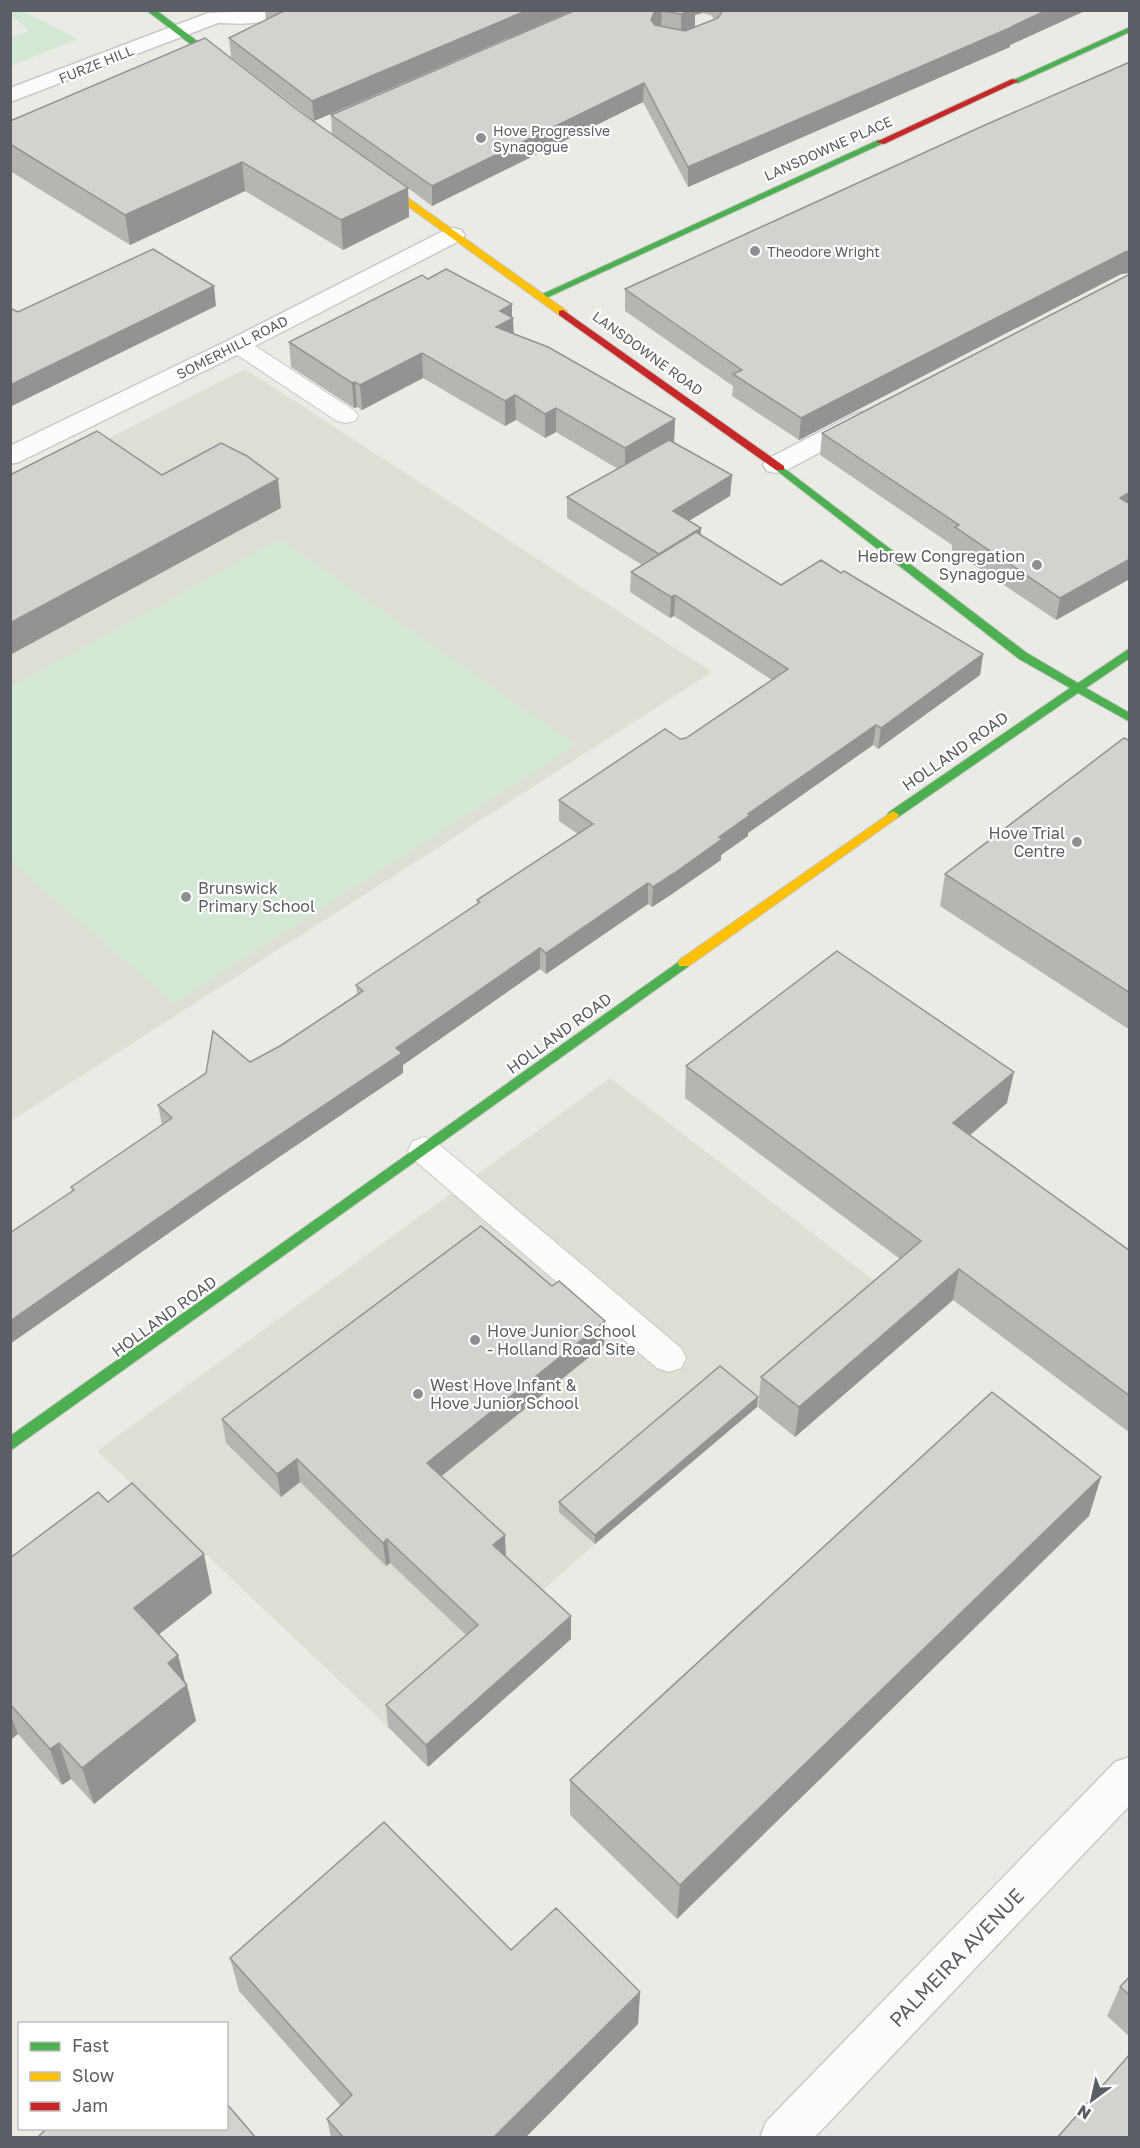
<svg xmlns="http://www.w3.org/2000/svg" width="1140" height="2148" font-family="'Golos Text',sans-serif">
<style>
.education{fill:#dfded5}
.green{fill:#d3e8d4}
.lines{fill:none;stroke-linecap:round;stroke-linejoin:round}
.lane-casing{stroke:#c8c9c8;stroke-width:2}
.street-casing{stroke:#c8c9c8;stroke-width:3}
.fast-casing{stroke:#c7c7c7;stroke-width:2}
.slow-casing{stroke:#c7c7c7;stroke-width:2}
.jam-casing{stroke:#c7c7c7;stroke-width:2}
.lane{fill:#fcfcfb;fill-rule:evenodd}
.street{fill:#fcfcfb;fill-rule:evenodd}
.fast{fill:#4caf50;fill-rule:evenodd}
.slow{fill:#ffc107;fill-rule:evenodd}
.jam{fill:#c62828;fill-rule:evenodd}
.wall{fill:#b5b5b2;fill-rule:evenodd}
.shaded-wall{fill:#939391}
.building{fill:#d2d2cf;stroke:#939391;stroke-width:1.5}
.poi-dot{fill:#8d8f92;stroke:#fff;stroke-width:2}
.labels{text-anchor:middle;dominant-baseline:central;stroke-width:4.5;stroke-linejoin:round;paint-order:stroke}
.far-street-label{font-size:14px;fill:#5b5e64;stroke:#fff}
.far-poi-label{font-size:14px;fill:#5b5e64;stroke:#fff;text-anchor:start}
.poi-label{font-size:16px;fill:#5b5e64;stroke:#fff;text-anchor:start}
.street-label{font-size:16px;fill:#5b5e64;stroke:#fff}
.near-street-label{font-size:20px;fill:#5b5e64;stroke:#fff}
</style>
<rect width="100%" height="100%" fill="#ebebe6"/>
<path class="education" d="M245,369L712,672L11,1121V488Z
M610,1078L889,1292L595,1544L388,1727L97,1451Z"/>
<path class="green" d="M11,10L23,11L78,39L11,66V37L29,31L11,15Z
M280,539L576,745L174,1003L11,862V687Z"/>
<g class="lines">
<g class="lane-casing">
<path id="lane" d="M238,338L246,340L355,411L358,416L355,421L346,423L337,421L230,350L226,345L230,340Z
M424,1137L435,1141L681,1348L686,1358L681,1368L669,1372L657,1368L413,1159L408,1150L413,1141Z"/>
</g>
<g class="street-casing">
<path id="street" d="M279,10C266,28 236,23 218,23L10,102V88L208,13Z
M453,228L461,230L465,235L461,240L247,350L19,462L10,464V446L229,340L445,230Z
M862,412L871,415L875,420L871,425L785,471L776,473L767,471L763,465L767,459L853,415Z
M1130,1757V1805L814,2138H760L766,2122L1115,1762Z"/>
</g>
<g class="fast-casing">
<path id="fast" d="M146,10H156L234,69V73H228Z
M1130,27V32L1018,83L1011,81Z
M878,140L886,142L544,299L536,297Z
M780,465L1027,653L1078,683L1130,648V658L1086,688L1130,713V722L1078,693L897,818H889L887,815L889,812L1070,688L1019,659L776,470L775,468Z
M684,958L690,963L689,966L10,1451V1436Z"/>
</g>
<g class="slow-casing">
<path id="slow" d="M370,175H376L567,311V315H559L370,179Z
M893,811L899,815L897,818L689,966H679L678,963L679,960Z"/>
</g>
<g class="jam-casing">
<path id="jam" d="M1012,79L1019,81L884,144L876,142Z
M563,310L784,466V470H776L559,315V311Z"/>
</g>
<use href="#lane" class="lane"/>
<use href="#street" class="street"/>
<use href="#fast" class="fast"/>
<use href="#slow" class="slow"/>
<use href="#jam" class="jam"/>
</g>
<path class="wall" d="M265,10H574L314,121L332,134L331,115L576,10H1087L1010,45V47L688,187L643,102L432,206L408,188L409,217L343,250L245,191L130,245L10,171V121L299,111L311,119L231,57L229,38L266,20ZM702,13L711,15L714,19L695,27V15Z
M1130,62V273L1121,274L799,440L732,396L733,386L625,311V289Z
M428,279L512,318L514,334L675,419L674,442L732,475L730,496L689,521L701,535L781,585L841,573L983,654L980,675L878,749L873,745L748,833V836L721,855V860L672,894L652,907L648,904L546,974L540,969L403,1065V1073L232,1189L72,1192L71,1187L162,1125L158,1105L250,1062L280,1046L357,994L356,985L477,904V900L578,834L559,821V800L680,739L686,738L772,680L674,616L670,618L630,592L631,572L642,565L567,518V497L618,469L556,432L545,438L516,420L505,426L423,378L362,410L357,407L354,408L291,367L289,342Z
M822,433L1125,581L1056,620L952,550V545L820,455Z
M1130,741V1030L940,906L945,874Z
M686,1066L1007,1103L970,1135L1130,1251V1433L953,1300L795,1437L758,1407L761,1377L900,1259L685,1098Z
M552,1286L605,1321L604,1345L441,1476L506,1556L571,1616V1639L428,1767L388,1727L386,1705L466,1635L390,1563L386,1566L300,1482L281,1497L226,1443L222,1419Z
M758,1397L757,1407L595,1544L559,1512V1502Z
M1101,1477L1089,1516L677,1919L570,1815V1780Z
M108,1502L212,1593L159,1634L178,1655L196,1721L94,1804L71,1779L62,1785L18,1734L10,1740V1558Z
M511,1950L640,1992L638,2024L525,2138H331L327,2119L341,2106L239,1991L230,1958Z
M1130,1976V2037L1107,2016L1120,1987Z"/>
<path class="shaded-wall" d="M528,10H574L314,121L312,101Z
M691,10H702V13L695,15V28L681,34V14Z
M1047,10H1087L1010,45V47L688,187V167Z
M662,11L661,30L650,39L651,20L654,13Z
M644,83L643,102L432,206V186Z
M242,162L245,191L130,245L125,215Z
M408,188L409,217L343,250L341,220Z
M1130,251V273L1121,274L799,440L801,418L1125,252Z
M214,286L216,306L10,407V385Z
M512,304V319L513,318L514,343L496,327L500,311Z
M422,353L423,378L362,410L360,385Z
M355,382L357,407L354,408L352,383Z
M515,395L516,420L505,426V401Z
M556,408V432L545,438V414Z
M675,419L674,443L625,473V448Z
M732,475L730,496L672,531L673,511Z
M278,479L281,508L10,655V623Z
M1130,492V512L1120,498Z
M701,528L700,548L658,574L659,554Z
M1130,559V579L1056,620L1060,598Z
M675,595L674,616L670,618L671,597Z
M983,654L980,675L878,749L881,728Z
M876,725L873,745L748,833V836L721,855V860L672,894L652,907L653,887L748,814Z
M648,883V904L546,974V953Z
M540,948V969L403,1065V1073L232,1189L10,1344V1321L396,1048Z
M1014,1072L1007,1103L947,1155L953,1123Z
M959,1269L953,1300L795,1437L799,1407Z
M605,1321L604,1345L428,1487L427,1463Z
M758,1397L757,1407L595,1544V1535Z
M297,1459L300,1482L281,1497L277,1474Z
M1101,1477L1089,1516L677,1919L680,1885Z
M505,1535L506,1558L493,1545Z
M387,1539L390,1563L386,1566L383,1543Z
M204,1554L212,1593L144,1646L134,1608Z
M571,1616V1639L428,1767L426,1745Z
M178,1655L186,1686L187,1685L196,1721L94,1804L82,1768L168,1663Z
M10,1714L18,1734L10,1740Z
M59,1743L71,1779L62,1785L50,1749Z
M640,1992L638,2024L525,2138H493Z"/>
<path class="building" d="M279,10H528L312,101L229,38L282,12Z
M576,10H691L681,14L662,11L654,13L651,20L655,25L685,31L718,18L722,12L721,10H1047L1011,27H1012L688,167L644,83L432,186L331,115Z
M205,38L299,111L408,188L341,220L242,162L125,215L10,144V121Z
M1130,62V251L1125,252L801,418L733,374L742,370L625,289L985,125Z
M153,249L214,286L10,385V308L18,312Z
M446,269L512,304L500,311L513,318L496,327L548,347L675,419L625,448L556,408L545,414L515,395L505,401L422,353L360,385L355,382L352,383L289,342L422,275L428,279Z
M1130,274V492L1120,498L1130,504V559L1060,598L955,527L959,525L822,433Z
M97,431L162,475L221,443L247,456L278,479L10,623V475Z
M669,440L732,475L673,511L701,528L659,554L567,497Z
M696,532L781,585L821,560L841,573L844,571L983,654L881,728L876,725L748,814L750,815L719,837L722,839L673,874L653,887L648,883L546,953L540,948L396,1048L402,1053L229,1169L10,1321V1233L74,1190L71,1187L172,1118L158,1105L206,1073L213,1031L250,1062L280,1046L363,991L356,985L480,902L477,900L593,824L559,800L665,729L680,739L686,738L788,669L675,595L671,597L631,572Z
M1124,738L1130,741V993L945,874Z
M837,951L1014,1072L953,1123L1130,1251V1396L959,1269L799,1407L761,1377L921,1241L686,1066Z
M481,1226L552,1286L559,1281L605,1321L427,1463L505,1535L493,1545L571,1616L426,1745L386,1705L478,1625L387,1539L383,1543L297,1459L277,1474L222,1419Z
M720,1366L758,1397L595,1535L559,1502Z
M992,1392L1101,1477L680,1885L570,1780Z
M132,1483L204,1554L134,1608L178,1655L168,1663L187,1685L82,1768L59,1743L50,1749L10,1704V1558L98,1492L108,1502Z
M384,1822L511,1950L556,1908L640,1992L493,2138H344L327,2119L352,2095L230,1958Z
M1130,1976V1995L1120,1987Z
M1130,2054V2138H1057Z
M226,2103L256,2138H37L47,2128H226Z"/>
<g class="poi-dot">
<circle cx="481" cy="138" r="6"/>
<circle cx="755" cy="251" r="6"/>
<circle cx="1037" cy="565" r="6"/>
<circle cx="1077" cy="842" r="6"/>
<circle cx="186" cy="897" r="6"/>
<circle cx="475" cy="1340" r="6"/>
<circle cx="418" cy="1394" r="6"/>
</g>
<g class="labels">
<g class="far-street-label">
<text transform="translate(96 64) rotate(-22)">FURZE HILL</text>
<text transform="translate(828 148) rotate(-24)">LANSDOWNE PLACE</text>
<text transform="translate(232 347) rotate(-27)">SOMERHILL ROAD</text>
<text transform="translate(648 353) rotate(36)">LANSDOWNE ROAD</text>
</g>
<g class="far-poi-label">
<text x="493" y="130">Hove Progressive<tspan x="493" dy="16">Synagogue</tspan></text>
<text x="767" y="251">Theodore Wright</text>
</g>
<g class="poi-label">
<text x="1025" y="556" text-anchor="end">Hebrew Congregation<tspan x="1025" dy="18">Synagogue</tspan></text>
<text x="1065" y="833" text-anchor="end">Hove Trial<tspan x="1065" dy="18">Centre</tspan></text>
<text x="198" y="888">Brunswick<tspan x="198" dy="18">Primary School</tspan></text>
<text x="487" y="1331">Hove Junior School<tspan x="487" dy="18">- Holland Road Site</tspan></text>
<text x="430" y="1385">West Hove Infant &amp;<tspan x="430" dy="18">Hove Junior School</tspan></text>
</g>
<g class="street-label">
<text transform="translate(955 751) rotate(-35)">HOLLAND ROAD</text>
<text transform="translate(559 1033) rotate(-36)">HOLLAND ROAD</text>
<text transform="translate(164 1316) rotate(-36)">HOLLAND ROAD</text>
</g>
<g class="near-street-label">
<text transform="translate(956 1957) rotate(-46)">PALMEIRA AVENUE</text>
</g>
</g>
<rect width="1140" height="2148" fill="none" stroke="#5b5e64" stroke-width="24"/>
<rect x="18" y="2022" width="210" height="108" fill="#ffffff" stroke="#bdbfc1" stroke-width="1.5"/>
<rect x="30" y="2042" width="30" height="9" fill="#4caf50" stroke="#bdbfc1" stroke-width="1.5"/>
<text x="72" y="2052" font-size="18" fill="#5b5e64">Fast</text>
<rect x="30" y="2072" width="30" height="9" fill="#ffc107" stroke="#bdbfc1" stroke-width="1.5"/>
<text x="72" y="2082" font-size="18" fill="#5b5e64">Slow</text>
<rect x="30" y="2102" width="30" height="9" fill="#c62828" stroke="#bdbfc1" stroke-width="1.5"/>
<text x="72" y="2112" font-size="18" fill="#5b5e64">Jam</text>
<g transform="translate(1092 2100) rotate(213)" stroke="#ffffff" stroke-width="4.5" paint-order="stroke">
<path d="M0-4.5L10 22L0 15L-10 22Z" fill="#5b5e64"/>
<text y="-9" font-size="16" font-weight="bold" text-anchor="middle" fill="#5b5e64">N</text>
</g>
</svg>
